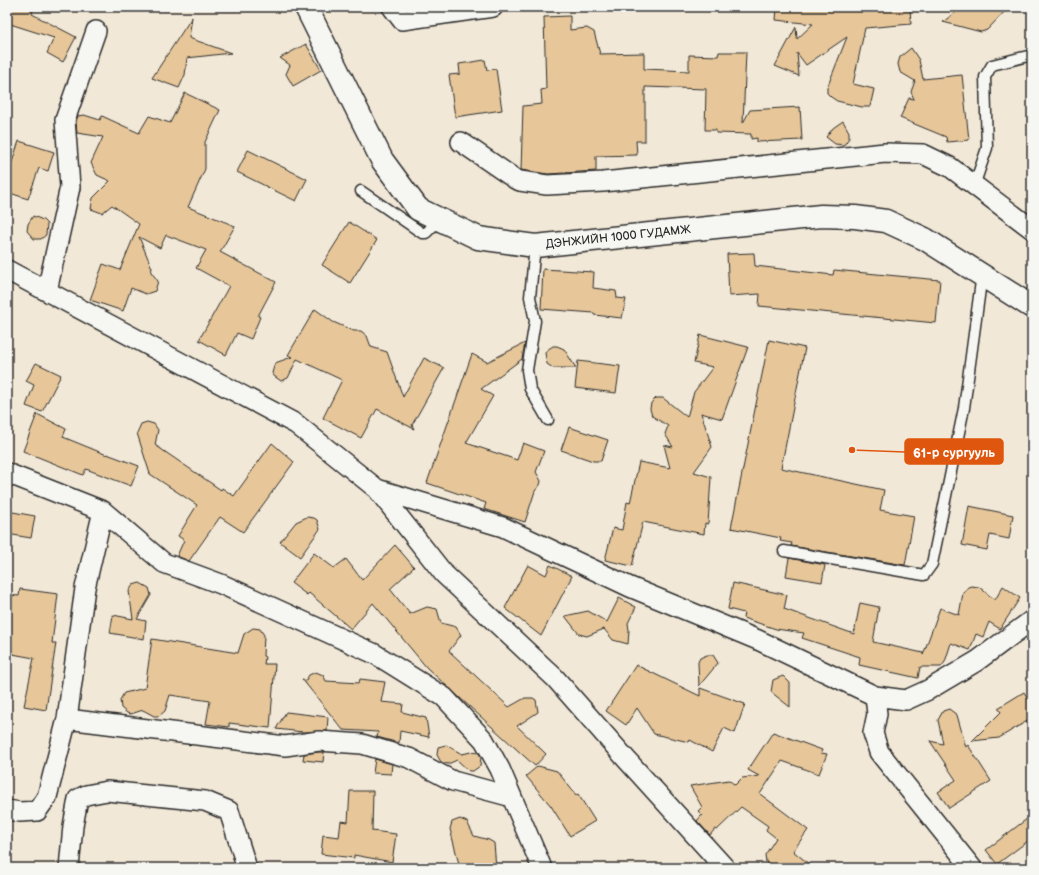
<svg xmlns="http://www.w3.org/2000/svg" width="1039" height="875" font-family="'Balsamiq Sans',sans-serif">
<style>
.building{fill:#e7c799;stroke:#2b2b2b}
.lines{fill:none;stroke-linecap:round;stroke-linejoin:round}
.service-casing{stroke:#2b2b2b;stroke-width:13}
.minor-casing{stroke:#2b2b2b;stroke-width:22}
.tertiary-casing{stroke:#2b2b2b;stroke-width:25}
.service{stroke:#f6f6f2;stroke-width:10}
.minor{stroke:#f6f6f2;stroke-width:19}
.tertiary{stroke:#f6f6f2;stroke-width:22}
.labels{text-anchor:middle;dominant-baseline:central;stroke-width:3;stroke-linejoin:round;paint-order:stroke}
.street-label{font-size:12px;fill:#2b2b2b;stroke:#f6f6f2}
.leader{fill:none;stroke:#df570e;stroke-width:1.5}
.callout-dot{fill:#df570e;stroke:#f6f6f2;stroke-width:1.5}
.callout{fill:#df570e;stroke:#df570e;stroke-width:1.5}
.callout-label{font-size:13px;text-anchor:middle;font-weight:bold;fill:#fff}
</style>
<rect width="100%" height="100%" fill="#f2e8d7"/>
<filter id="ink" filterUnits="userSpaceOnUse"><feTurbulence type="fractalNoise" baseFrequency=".025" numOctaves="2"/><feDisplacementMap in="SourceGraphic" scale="8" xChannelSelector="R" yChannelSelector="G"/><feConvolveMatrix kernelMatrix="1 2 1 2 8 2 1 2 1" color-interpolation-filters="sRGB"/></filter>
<g filter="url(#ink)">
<path class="building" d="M7,7H34L32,14L76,37L63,62L47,53L54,38L7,23Z
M777,7H910L911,24L865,28L853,84L874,89L870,107H862L837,101L831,97L827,93V88L847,37L806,65L797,53L799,76L775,66L796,27L797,39L813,24L776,20Z
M962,7H1009L987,30L981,32L943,22Z
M570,16V30L587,28L594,32L600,54L644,53V69L689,71V55L718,56L719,52H746L743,123L750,110L800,107L802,140L757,142V138L751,139V134L716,133V130H705L706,89L645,87V141H636L637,155L596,156V171L548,174L521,170L523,106L542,104L541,90L546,89L544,17Z
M192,17L189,38L231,53L187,58L185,75L179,88L152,78Z
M306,44L321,70L293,86L286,74L290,65L280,58Z
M911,48L919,60L923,79L962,75L969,140L947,142L946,137L900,118L909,98L914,99L911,92L915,81L900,72L898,64L900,57Z
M485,60L487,70L496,69L502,110L455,117L449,75L460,74L459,64Z
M185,93L220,110L205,142V169L188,207L235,226L220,252L276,282L258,316L260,317L251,339L237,333L226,355L199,340L229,286L196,268L206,250L166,235L160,248L139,237L152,268L151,272L158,281L155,291L146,294L131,288L123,311L90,300L103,264L120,270L139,224L112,205L102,213L91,209L93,198L110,181L97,175L91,163L103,137L77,133L76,121L78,116L84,115L100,120L102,116L139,133L149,116L170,123Z
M843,121L849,132V138L844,145L835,144L826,137L833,128Z
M19,141L54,152L48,171L39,168L28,199L7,192V177Z
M248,150L307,179L296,201L237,172Z
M33,216L43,220L47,224L46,235L41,239H34L27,231L28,224Z
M349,222L377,240L350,283L322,265Z
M754,253L755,266L833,275L834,270L940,280L936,323L759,306L760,294L729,296L727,254Z
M543,269L594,272L593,288L616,291L617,298L626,299L622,318L594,315V313L541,309Z
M315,309L333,322L354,331H361L367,336L371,347L387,352L403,397L424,358L444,368L412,425L414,429L377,409L361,438L323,418L342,380L297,359L288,378L281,381L274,376L272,373L275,363L292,357L288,355Z
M700,335L748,347L722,419L701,413L712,447L694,472L711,477L708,524L705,523L704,534L643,522L632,566L605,560L613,528L622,530L627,502L630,503L639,462L670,468L664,445L673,447L665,434L668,426L652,416L650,409L651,403L656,398H663L687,417L694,392L713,367L694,363Z
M769,340L805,348L781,468L884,490L880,510L914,516L905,565L791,546L792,543L780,541L781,538L731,528Z
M525,343L522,359L481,389L493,396L466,443L517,460L523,443L544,451L536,472L541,481L540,485L535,491L525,522L484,509L486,503L427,483L472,354L487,362Z
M553,346H557L564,349L576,368H553L547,364L545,353L547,350Z
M578,361L620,366L616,393L575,388Z
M36,363L61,375L42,412L26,406L34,385L26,381Z
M37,414L66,429L63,437L107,455V454L139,466L131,486L86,469L83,475L23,451Z
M147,422L154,424L158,430L155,445L221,490L222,488L234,496L272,443L294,462L243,532L220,517L189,561L177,556L184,540L178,536L197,505L150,474L137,433L141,424Z
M569,427L608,440L601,461H593L561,450Z
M969,506L1013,515L1009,539L990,535L987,550L962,545Z
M7,511L35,516L31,538L7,534Z
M307,517L314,518L317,520L320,529L300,557L280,542L296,522Z
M395,545L414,567L390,589L410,614L427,607L437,609L441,623L456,627L461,635L449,651L509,707L525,698H533L536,700L538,712L517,726L546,754L535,766L427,668L373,603L351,629L309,593L307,595L291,583L314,553L334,568L346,559L362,580Z
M789,558L825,565L822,582L786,576Z
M528,565L546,575L550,565L572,576L541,636L505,608Z
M140,583L149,588L151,595L137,619L146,621L144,639L110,633L113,615L133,619L129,591L133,585Z
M733,583L787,595L784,609L854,634L860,603L879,607L873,642L923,653V655L940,608L959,615L963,593L968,587L971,586L979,587L995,600L1003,586L1020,598L1000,629L989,622L983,637L976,634L970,650L951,643L945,662L941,667H920L918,678L859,665L860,657L802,638L804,633L776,629L743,618L744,613L728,609Z
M20,589L58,594L52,643H56L46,710L24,706L34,658L7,653L8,595L19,596Z
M619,598L636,607L628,623L629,630L628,644L613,640L604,629L587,636L579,634L565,616L588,611L607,622Z
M253,628L260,629L264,635L263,656L265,657L264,664H275L270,728L229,723V727L206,724L210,701L170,695L165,711L159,716H154L143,710L131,714L127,713L121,708L120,700L124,693L145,688L152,639L238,653L244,634Z
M707,655H713L718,663L699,686L698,662L700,658Z
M636,665L700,696V688L745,704L735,733L724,728L712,752L690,740L689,742L654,734L637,708L626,725L606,711Z
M316,672L323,675L326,681L359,683L360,679L385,682L381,702L403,704L402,712L426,718L429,737L400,731L399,743L377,737L378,732L343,730L302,679L306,680L309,675Z
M783,676L790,683V707L771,692L773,680Z
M1024,692L1032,705V718L999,738L972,741L1001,712L998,708Z
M949,709L957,715L966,747L968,745L991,781L949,808L938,792L956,780L930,741L943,744L938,720L943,711Z
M286,712L328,717L327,731L303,732L276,729Z
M773,732L822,750L821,753L827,754L819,774L782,761L760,794L808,830L793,851L814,868L769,867L766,862L765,855L776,838L766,830L768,826L741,807L717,830L715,829L710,835L697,821L702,815L698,811L702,807L690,786L729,780L735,785L742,778L759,776L748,770Z
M446,745L462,754L471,752L479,753L481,757L480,766L473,771H469L457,760L448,764L441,762L437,755L438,747Z
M319,752H324L323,762L303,760L304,754Z
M375,759L392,764L391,774L373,773Z
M538,766L557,771L576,795L578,794L595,821L570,836L551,806L526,776Z
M350,791H373L372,831L396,834L392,862L354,855V858L321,854L323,835L339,837L341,821L348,822Z
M1032,815V838L997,864L986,850Z
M460,819L467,822L474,836L489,840L494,843L496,868H460L450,829L452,822Z"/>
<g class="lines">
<g class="service-casing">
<path id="service" d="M974,186L987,148L985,77L992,65L1032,55
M361,191L422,233H426L440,219
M535,246L530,297L535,321L527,370L530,389L548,420
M784,551L924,575L932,564L964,408L982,274"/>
</g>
<g class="minor-casing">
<path id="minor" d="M392,7L402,20L493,7
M461,142L515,179L520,181L547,185L603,182L885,153L923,154L950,167L1032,229
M7,270L296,424L377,489L503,527L630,587L758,640L875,696L906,700L928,690L977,661L1032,620
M47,291L70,187L65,120L96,31
M7,473L103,511L164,563L221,584L375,654L444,697L484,740L500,769L542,868
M377,489L444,574L555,678L627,760L725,868
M103,511L85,588L67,719L285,746L319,741L362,744L409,758L453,781L512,797
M875,696L877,714L873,733L879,752L972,868
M7,810L20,812L37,811L47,797L67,719
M69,868L73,826L78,799L86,795L107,791L205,801L229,811L247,868"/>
</g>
<g class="tertiary-casing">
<path id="tertiary" d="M306,7L382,160L418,209L478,238L535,246L821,216L855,217L886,221L925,239L1032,307"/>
</g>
<use href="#service" class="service"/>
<use href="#minor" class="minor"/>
<use href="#tertiary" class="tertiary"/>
</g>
</g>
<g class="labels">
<g class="street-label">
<text transform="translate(618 237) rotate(-6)">ДЭНЖИЙН 1000 ГУДАМЖ</text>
</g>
</g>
<path class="leader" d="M852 450L905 452"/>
<circle class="callout-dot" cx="852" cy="450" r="4"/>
<rect class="callout" x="905" y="439" width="98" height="25" rx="4"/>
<g class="callout-label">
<text x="954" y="457">61-р сургууль</text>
</g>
<rect width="1039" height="875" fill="none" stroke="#f6f6f2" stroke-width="24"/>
<rect x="12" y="12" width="1015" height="851" fill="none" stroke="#2b2b2b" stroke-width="1.5" filter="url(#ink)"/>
</svg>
